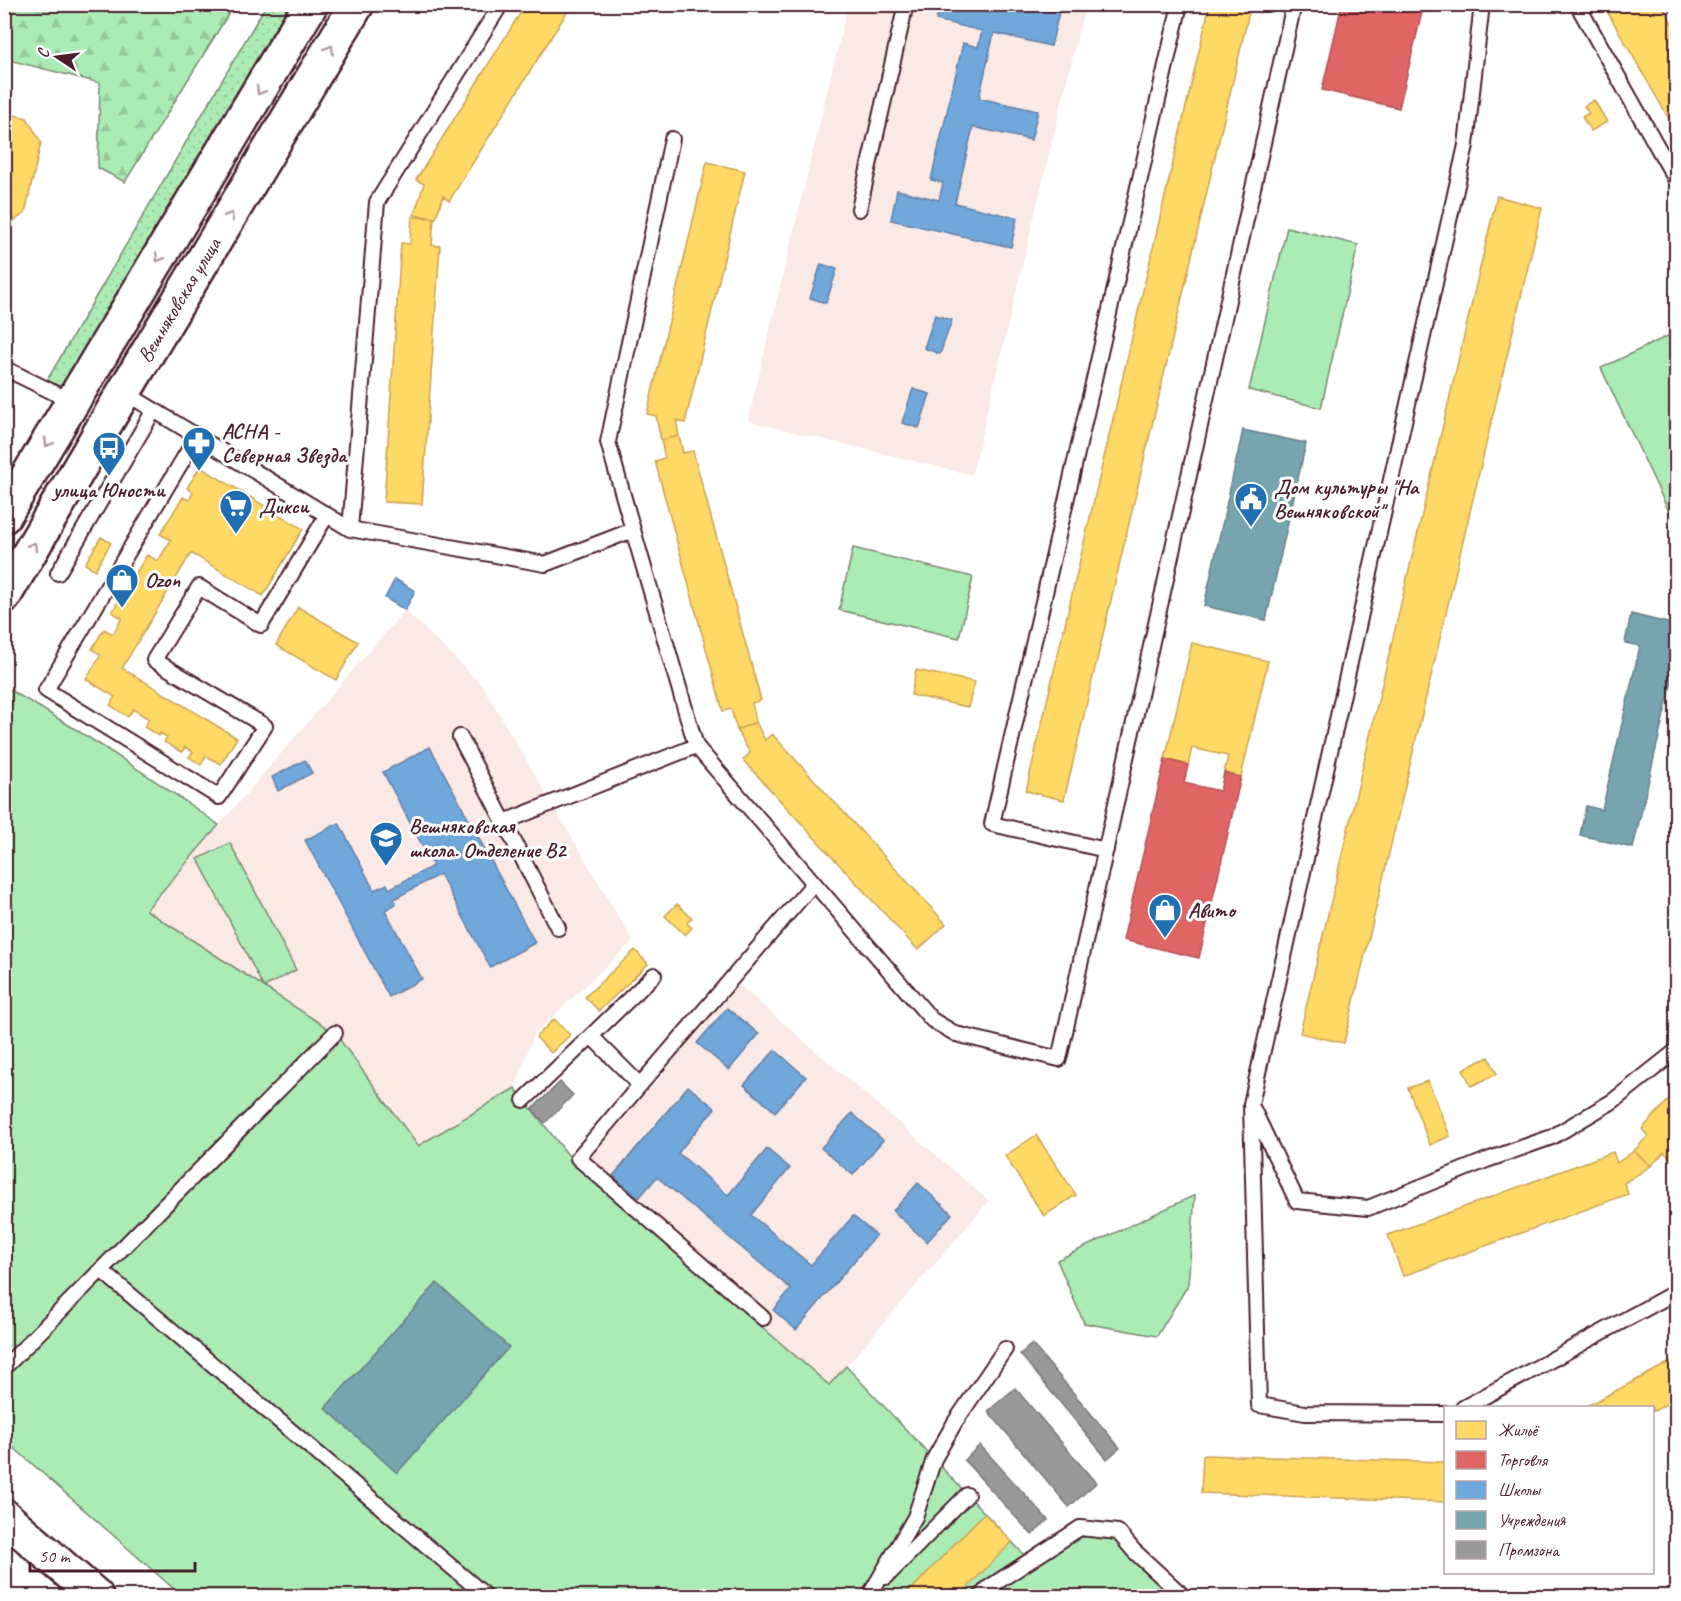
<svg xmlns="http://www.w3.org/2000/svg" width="1681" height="1601" font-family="Caveat,sans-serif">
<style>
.built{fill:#fae9e4}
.grass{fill:url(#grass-dots);stroke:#7a8670;stroke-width:1.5}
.forest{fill:url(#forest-firs);stroke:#7a8670;stroke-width:1.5}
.green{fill:#abecb5;stroke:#7a8670;stroke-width:1.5}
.homes{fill:#ffd966;stroke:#c9a154;stroke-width:1.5}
.shops{fill:#e06666;stroke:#b35154;stroke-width:1.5}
.schools{fill:#6fa8dc;stroke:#647fa7;stroke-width:1.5}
.public{fill:#76a5af;stroke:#697d87;stroke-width:1.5}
.industry{fill:#999;stroke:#817478;stroke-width:1.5}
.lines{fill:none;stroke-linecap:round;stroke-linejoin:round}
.service-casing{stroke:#4a1f2b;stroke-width:18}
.secondary-casing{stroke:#4a1f2b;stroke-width:38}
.service{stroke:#fff;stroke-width:14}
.secondary{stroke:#fff;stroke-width:33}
.oneway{stroke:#ae9aa0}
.labels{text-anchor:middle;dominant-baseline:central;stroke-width:6;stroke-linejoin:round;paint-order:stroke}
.street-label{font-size:21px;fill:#4a1f2b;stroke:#fff}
.poi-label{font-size:21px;font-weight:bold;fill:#4a1f2b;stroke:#fff;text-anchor:start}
</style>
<defs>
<pattern id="grass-dots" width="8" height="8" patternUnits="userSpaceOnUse" patternTransform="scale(1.5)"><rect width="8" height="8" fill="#abecb5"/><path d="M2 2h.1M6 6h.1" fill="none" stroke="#95ca9c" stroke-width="1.8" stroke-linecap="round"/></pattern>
<pattern id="forest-firs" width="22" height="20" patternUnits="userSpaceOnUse" patternTransform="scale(1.5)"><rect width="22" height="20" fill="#abecb5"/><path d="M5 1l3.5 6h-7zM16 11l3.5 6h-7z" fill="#95ca9c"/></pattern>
</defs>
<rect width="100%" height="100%" fill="#fff"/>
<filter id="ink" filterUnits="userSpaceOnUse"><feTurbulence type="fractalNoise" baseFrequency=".0167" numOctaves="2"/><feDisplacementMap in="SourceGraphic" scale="12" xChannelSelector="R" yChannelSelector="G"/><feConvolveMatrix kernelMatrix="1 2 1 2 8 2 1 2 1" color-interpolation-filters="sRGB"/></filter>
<g filter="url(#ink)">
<path class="built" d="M848,5H1085L972,475L748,421Z
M405,610L482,685L633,941L534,1034L515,1088L418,1146L335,1033L146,910Z
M739,985L989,1201L829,1386L580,1170Z"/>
<path class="grass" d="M266,5H292L61,389L46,382Z"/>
<path class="forest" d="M5,4H234V5L125,182L98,168L100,83L5,59Z"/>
<path class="green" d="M1287,227L1358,245L1321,408L1249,390Z
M1676,332V513L1671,516L1601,368Z
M853,548L973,577L959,638L839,610Z
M5,687C78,729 150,776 219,825L146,910L263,986L198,859L230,843L296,970L264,987L335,1033L418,1146L515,1088L580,1170L829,1385L846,1366L1030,1561L1080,1528L1118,1532L1183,1596H182L5,1440Z
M1195,1195L1188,1285L1157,1336L1084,1323L1057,1260Z"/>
<path class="homes" d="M526,4H572L449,201L443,196L436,218L414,215L424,184L416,180Z
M1210,4H1251L1064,800L1026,791Z
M1603,4H1661L1676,30V131Z
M1594,100L1607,122L1591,131L1582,117L1589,113L1584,106Z
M6,113L27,118L41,142L25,213L4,228V115Z
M707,162L745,171L685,423L676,420L679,436L661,440L656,416L647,414Z
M1497,196L1542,208L1344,1043L1300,1033Z
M412,217L434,218L432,245L440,246L422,504L384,502L401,243L410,244Z
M679,436L683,453L693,451L761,700L752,703L756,722L737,730L731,709L723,711L655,461L665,458L661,440Z
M200,467L303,529L263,596L191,553L122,668L237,738L221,764L206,756L201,765L189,757L193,752L185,747L182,752L164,742L167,737L160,733L159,736L144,727L149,719L133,709L128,717L110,705L115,697L86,679L101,655L92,649L104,629L113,634L122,618L112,612L147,555L158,561L171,540L160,534L183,497L189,500L193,492L187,488Z
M101,537L111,543L95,570L85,564Z
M298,607L358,642L336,680L276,645Z
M1192,643L1268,661L1241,777L1224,773L1228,756L1192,748L1188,765L1165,759Z
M916,670L975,682L968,707L911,695Z
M756,722L765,740L772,734L946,924L918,950L743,760L750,753L737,730Z
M677,904L692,918L687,923L692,928L685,935L665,916Z
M635,950L648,964L599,1011L585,997Z
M554,1019L570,1035L551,1053L536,1037Z
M1489,1057L1497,1074L1471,1086L1463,1069Z
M1428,1081L1450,1136L1430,1145L1408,1088Z
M1676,1092V1153L1671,1159L1664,1152L1651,1166L1634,1151L1648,1136L1642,1129Z
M1036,1135L1076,1195L1044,1216L1005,1156Z
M1634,1151L1651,1166L1624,1183L1628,1194L1403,1276L1388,1235L1613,1152L1617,1163Z
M1676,1359V1399L1652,1412V1408H1583Z
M1203,1455L1446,1462V1502L1201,1493Z
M984,1513L1012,1542L959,1596H905Z"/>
<path class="shops" d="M1342,4H1424L1399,108L1322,90Z
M1165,759L1188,765L1184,783L1220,791L1224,773L1241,777L1199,958L1123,940Z"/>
<path class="schools" d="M940,4H1026L1059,12L1051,46L994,33L979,98L1038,111L1031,140L973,127L955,203L1017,218L1011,247L891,220L897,190L939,200L943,183L931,180L963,43L978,47L982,31L936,20Z
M821,264L837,269L826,303L810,298Z
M935,315L952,320L940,354L924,348Z
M913,389L930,394L919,428L902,423Z
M395,579L415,591L405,610L385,598Z
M430,747L535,943L490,967L440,874L394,899L396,904L385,910L422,979L389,997L305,840L339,823L374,890L387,884L389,889L433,866L383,772Z
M305,760L312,773L278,791L272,777Z
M727,1008L759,1034L729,1070L697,1043Z
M775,1050L806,1077L775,1112L744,1085Z
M688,1086L715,1108L678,1153L728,1195L767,1149L790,1168L751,1215L811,1265L853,1216L876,1235L796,1330L773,1310L791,1289L657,1177L639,1198L613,1176Z
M852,1113L883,1140L853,1175L821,1148Z
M918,1183L952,1214L927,1242L893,1211Z"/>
<path class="public" d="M1243,430L1306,443L1266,620L1204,606Z
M1631,614L1676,625V663L1633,848L1580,835L1586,806L1602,810L1640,646L1625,643Z
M437,1283L509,1347L397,1473L325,1408Z"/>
<path class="industry" d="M560,1082L573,1095L545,1123L532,1109Z
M1032,1344L1120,1448L1107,1459L1020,1354Z
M1015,1388L1096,1483L1069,1507L988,1411Z
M980,1445L1048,1520L1032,1535L964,1460Z"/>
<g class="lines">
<g class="service-casing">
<path id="service" d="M1577,4L1676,180
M859,209L906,4
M4,368L73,402
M124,392L350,529L545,564L633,530L696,746L932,1020L956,1034L1059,1059L1294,4
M197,436L46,690L219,797L265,726L154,660L199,587L261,625L327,515
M350,529L377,202L501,4
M633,530L608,442L672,139
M58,573L154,410
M460,737L504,822
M1106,850L992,824L1180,4
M558,928L504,822L696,746
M591,1036L654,975
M640,1085L578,1158L763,1318
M524,1100L591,1036L640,1085L814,883
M1253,1109L1297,1201L1368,1208L1487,1160L1552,1137L1613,1101L1676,1051
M101,1270L486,1596
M4,1368L335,1033
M1463,1408L1676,1292
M1446,1414L1305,1413L1259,1405L1251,1104L1466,145L1482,4
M886,1577L967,1495
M872,1596V1591L915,1517L934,1459L955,1422L1005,1349
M981,1596L988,1588L1080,1528L1118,1532L1134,1551L1183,1596"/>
</g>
<g class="secondary-casing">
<path id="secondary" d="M4,516L311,4
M4,596L124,392L357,4
M4,1516L96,1596"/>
</g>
<use href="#service" class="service"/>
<use href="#secondary" class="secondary"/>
</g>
<defs><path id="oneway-chevron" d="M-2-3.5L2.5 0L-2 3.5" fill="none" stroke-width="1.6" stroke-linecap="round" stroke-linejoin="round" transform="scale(1.5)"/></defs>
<g class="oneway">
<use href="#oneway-chevron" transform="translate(330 49) rotate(-59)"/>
<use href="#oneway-chevron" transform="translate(260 91) rotate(121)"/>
<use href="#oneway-chevron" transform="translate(230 216) rotate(-59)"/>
<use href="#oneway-chevron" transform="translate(159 258) rotate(121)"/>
<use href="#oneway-chevron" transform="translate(48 443) rotate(121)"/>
<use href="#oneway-chevron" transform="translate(33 546) rotate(-60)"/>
</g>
</g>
<defs>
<g id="pharmacy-pin" transform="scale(1.725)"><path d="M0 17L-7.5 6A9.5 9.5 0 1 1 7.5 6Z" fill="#1f6fb2" stroke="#fff"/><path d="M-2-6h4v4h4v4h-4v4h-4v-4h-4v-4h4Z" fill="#fff"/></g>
<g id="bus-pin" transform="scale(1.725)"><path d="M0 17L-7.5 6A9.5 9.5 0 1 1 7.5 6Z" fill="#1f6fb2" stroke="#fff"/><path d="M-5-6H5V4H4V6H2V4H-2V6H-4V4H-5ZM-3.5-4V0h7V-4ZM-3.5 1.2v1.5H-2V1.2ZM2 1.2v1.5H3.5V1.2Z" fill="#fff"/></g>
<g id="civic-pin" transform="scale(1.725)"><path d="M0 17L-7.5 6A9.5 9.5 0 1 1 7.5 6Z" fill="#1f6fb2" stroke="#fff"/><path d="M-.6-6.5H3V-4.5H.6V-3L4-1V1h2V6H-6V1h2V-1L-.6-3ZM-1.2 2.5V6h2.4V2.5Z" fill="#fff"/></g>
<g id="supermarket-pin" transform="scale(1.725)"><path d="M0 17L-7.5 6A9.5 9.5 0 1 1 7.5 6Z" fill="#1f6fb2" stroke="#fff"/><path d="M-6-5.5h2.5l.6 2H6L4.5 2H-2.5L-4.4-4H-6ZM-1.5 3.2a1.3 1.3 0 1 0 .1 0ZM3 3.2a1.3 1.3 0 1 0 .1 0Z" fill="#fff"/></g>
<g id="shop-pin" transform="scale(1.725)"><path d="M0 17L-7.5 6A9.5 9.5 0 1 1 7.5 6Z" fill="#1f6fb2" stroke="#fff"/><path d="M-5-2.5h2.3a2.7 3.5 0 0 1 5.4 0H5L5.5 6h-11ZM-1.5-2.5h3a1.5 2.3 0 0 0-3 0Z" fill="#fff"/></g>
<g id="school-pin" transform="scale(1.725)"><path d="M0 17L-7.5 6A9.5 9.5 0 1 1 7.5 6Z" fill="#1f6fb2" stroke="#fff"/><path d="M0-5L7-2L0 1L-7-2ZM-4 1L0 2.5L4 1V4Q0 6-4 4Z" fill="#fff"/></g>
</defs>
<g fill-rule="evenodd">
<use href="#pharmacy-pin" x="199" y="443"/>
<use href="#bus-pin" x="109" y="448"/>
<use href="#civic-pin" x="1251" y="499"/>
<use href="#supermarket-pin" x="236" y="506"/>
<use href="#shop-pin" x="122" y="580"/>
<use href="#school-pin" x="386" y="838"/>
<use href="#shop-pin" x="1165" y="910"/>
</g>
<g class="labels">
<g class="street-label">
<text transform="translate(179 300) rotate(-59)">Вешняковская улица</text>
</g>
<g class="poi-label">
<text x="222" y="431">АСНА -<tspan x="222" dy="24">Северная Звезда</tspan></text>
<text x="1274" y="487">Дом культуры "На<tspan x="1274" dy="24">Вешняковской"</tspan></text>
<text x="109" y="490" text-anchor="middle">улица Юности</text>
<text x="259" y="506">Дикси</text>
<text x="145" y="580">Ozon</text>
<text x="409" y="826">Вешняковская<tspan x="409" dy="24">школа. Отделение В2</tspan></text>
<text x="1188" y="910">Авито</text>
</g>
</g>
<rect width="1681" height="1601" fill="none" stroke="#fff" stroke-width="24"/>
<rect x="12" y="12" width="1657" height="1577" fill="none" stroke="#4a1f2b" stroke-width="2" filter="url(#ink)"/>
<rect x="1444" y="1406" width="210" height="168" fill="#ffffff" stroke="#b7a5aa" stroke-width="1.5"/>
<rect x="1456" y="1421" width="30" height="18" fill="#ffd966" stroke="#b7a5aa" stroke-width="1.5"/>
<text x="1498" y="1436" font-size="18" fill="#4a1f2b">Жильё</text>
<rect x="1456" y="1451" width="30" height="18" fill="#e06666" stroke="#b7a5aa" stroke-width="1.5"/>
<text x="1498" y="1466" font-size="18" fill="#4a1f2b">Торговля</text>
<rect x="1456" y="1481" width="30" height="18" fill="#6fa8dc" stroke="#b7a5aa" stroke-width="1.5"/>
<text x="1498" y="1496" font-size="18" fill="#4a1f2b">Школы</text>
<rect x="1456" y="1511" width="30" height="18" fill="#76a5af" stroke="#b7a5aa" stroke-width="1.5"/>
<text x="1498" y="1526" font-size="18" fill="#4a1f2b">Учреждения</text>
<rect x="1456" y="1541" width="30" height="18" fill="#999999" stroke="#b7a5aa" stroke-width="1.5"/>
<text x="1498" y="1556" font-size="18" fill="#4a1f2b">Промзона</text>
<g transform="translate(57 57) rotate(283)" stroke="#ffffff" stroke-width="4.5" paint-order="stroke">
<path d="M0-4.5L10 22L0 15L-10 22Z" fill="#4a1f2b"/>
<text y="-9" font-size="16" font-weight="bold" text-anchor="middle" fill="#4a1f2b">С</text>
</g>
<path d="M30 1562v9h165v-9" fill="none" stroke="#4a1f2b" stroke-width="3"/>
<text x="39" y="1562" font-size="18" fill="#4a1f2b" stroke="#ffffff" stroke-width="4.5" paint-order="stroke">50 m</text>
</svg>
